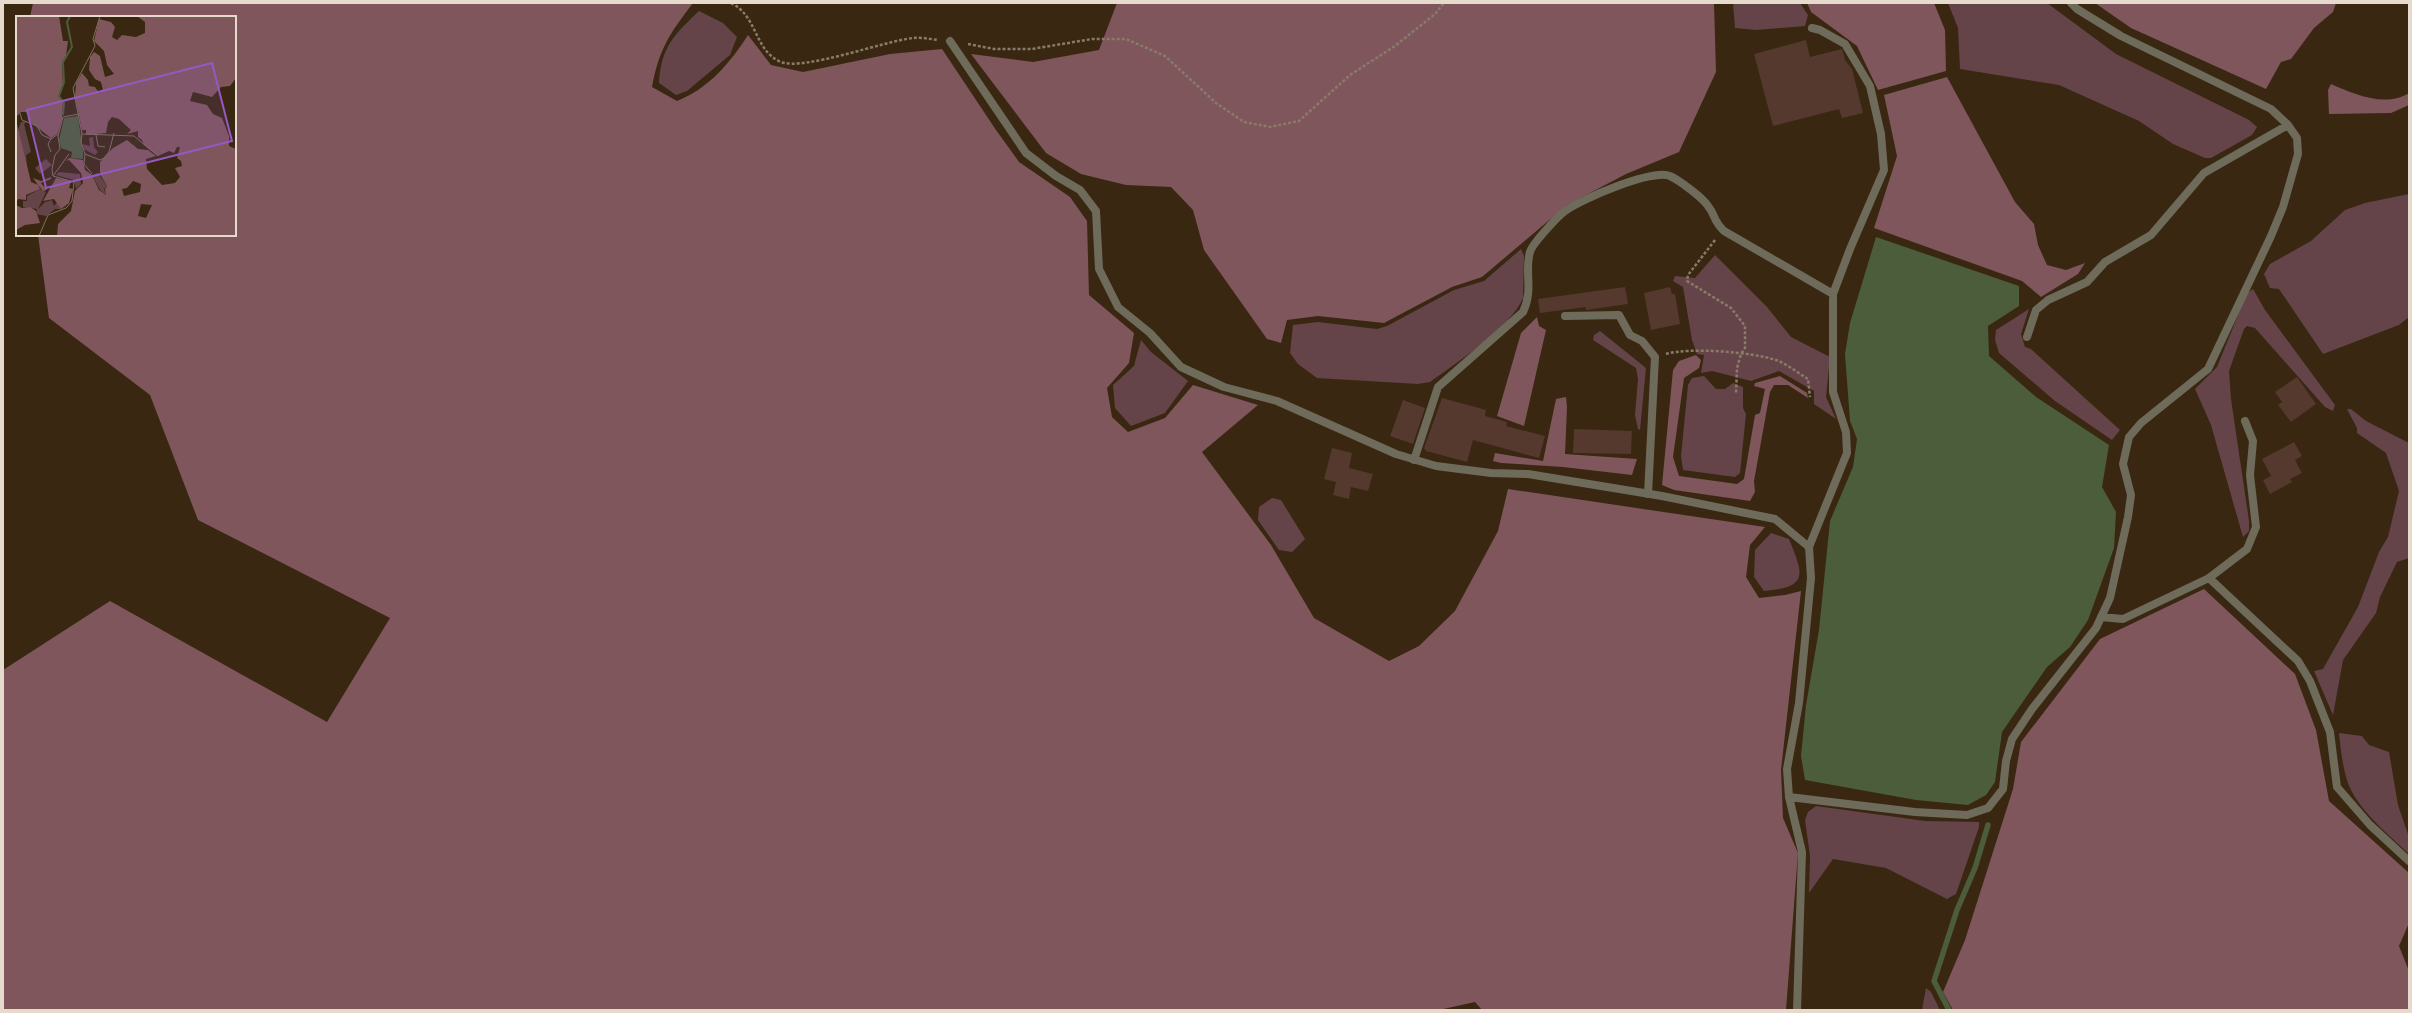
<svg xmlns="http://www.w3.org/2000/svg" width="2412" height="1013" font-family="'Exo 2',sans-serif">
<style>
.green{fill:#644448}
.forest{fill:#7f565b}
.water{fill:#4c5d3c}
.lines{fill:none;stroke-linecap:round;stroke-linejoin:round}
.stream{stroke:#4c5d3c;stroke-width:5.5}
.building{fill:#55382e}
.path{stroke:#8a7b69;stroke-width:2.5;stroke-dasharray:3 2;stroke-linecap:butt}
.service{stroke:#6e6b5b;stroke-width:8}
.minor{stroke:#6e6b5b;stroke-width:8}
.inset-river{fill:none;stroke:#4c5d3c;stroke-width:2}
.inset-road{fill:none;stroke:#7e6f5c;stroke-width:1}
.view{fill:#9658c2;fill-opacity:0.15;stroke:#9658c2;stroke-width:2}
.inset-edge{fill:none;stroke:#e6dacc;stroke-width:2}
</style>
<rect width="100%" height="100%" fill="#392711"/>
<path class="green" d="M1733,3H1800L1808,15L1805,26L1756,30L1735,28Z
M1948,3H2047L2116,54L2249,120L2257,127L2252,135L2211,158H2205L2173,144L2139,121L2059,85L1960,69L1958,28Z
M699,11L723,23L737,37L730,55L687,91L676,95L659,83C661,47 674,35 699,11Z
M2409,194V317L2399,325L2323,354L2279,289L2270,288L2264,274L2270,264L2311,241L2345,210L2365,203Z
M1521,249L1524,256L1523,298C1511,327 1456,363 1430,382L1418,384L1317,378L1298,364L1290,353L1293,325L1318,322L1377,329L1387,326L1454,290L1484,281Z
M1715,255L1767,307L1791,337L1830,357L1826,397L1836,419L1814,404V391L1779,371L1751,381L1712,371L1701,373L1704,355L1697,354L1692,340L1683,287L1673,281L1675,276L1695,278Z
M2253,289L2265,310L2335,405L2333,411L2325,407L2255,328L2247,326L2244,329L2229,371L2231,399L2249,521V531L2243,537L2211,425L2195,389L2217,367L2247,293Z
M2029,309L2021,334L2025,347L2031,349L2120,430L2112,440L2055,401L1999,353L1995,340L1996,330Z
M1600,331L1646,368L1640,430L1638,429L1635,415L1638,379L1636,368L1593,340L1594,335Z
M1141,340L1151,352L1188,381L1165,413L1131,426L1115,408L1113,385L1134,366Z
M1704,376L1716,389H1725L1733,383L1743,387V408L1746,414L1740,473L1735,477L1683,470L1681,456L1688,385L1692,378Z
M2347,409H2351L2366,421L2409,443V558L2397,562L2380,597L2376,613L2343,660L2333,715L2314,671L2323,669L2358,607L2379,552L2388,537L2399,491L2386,453L2357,433V428Z
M1272,498L1281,500L1305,539L1292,552L1279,550L1258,520L1259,507Z
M1771,533L1789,539C1803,574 1810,587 1764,591L1754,577L1755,550Z
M2339,733L2362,736L2369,745L2389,752L2398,805L2409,837V854C2389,835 2364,815 2351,790C2343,774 2341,751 2339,733Z
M1816,806L1925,821L1979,822V827L1956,894L1947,899L1886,868L1833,859L1809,893L1810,856L1805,820L1808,812Z
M1926,988L1931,992L1940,1010H1922Z"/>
<path class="forest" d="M33,3H693C670,33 659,49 652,87L677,101C708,89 731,62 748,35L771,65L803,72L890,54L942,49L996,130L1019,162L1070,197L1087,221L1089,295L1134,333L1129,363L1107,388L1112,417L1128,432L1165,418L1193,385L1258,405L1202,452L1271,545L1314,618L1389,661L1419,646L1455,611L1498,531L1508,489L1765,527L1750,545L1746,577L1759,598L1785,595L1801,591L1781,770L1783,818L1798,853L1786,1010H1482L1475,1002L1439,1010H3V670L110,601L327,722L390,618L198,520L150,395L49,318L38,235H235V17H30Z
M1117,3H1714L1716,72L1679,152L1626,174L1567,205L1482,277L1452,287L1384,323L1318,316L1287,320L1281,343L1267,339L1204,250L1193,210L1171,187L1126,185L1081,174L1046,153L971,54L1033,62L1099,50Z
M1807,3H1934L1945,30L1946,71L1878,90L1857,46L1811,12Z
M2095,3H2336L2333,12L2314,28L2291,59L2281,62L2266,89L2131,28Z
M1947,77L2015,202L2034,224L2038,245L2047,265L2066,270L2085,263L2078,274L2041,297L2022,281L1874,228L1897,156L1884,95Z
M2331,84C2354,94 2385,108 2409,93V105L2391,113L2329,114L2328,90Z
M1537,317L1539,326L1546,330L1524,426L1497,416L1521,333Z
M1696,355L1701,360L1699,368L1684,378L1673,457L1679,476L1737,484L1744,479L1755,415L1760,413L1765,389L1754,386L1755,383L1780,376L1807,393L1808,398L1788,385H1774L1770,392L1754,481L1755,492L1750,501L1674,490L1662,485L1673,370L1679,361Z
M1566,397L1567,407L1565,454L1637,459L1632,475L1563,467L1501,463L1493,461L1495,453L1543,461L1556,399Z
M2204,589L2295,674L2316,730L2329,801L2409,873V923L2399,946L2409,971V1010H1953L1943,992L1965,940L2013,789L2021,742L2100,639Z"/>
<path class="water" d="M1876,237L2019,286V306L1988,326L1989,356L2036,397L2109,445L2102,487L2116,512L2114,548L2088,620L2070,647L2047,667L2002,732L1995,782L1986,795L1968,805L1916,800L1805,780L1801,756L1806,705L1819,630L1830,521L1853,467L1857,439L1850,421L1845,354L1850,323Z"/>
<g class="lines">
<path class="stream" d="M1949,1010L1934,981L1957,910L1975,868L1988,825"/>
</g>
<path class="building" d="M1806,40L1810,57L1842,49L1845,60L1852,69L1863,113L1842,118L1839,109L1773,126L1754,54Z
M1625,287L1628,304L1586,310V307L1540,313L1538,299Z
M1670,287L1672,294H1675L1680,324L1651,330L1644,293Z
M2297,377L2316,404L2291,422L2278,405L2282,402L2275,392Z
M1442,398L1486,410L1485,416L1507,422L1506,426L1545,436L1539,458L1473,440L1467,462L1426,451L1424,448Z
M1403,400L1425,408L1413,444L1390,436Z
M1574,429L1632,431L1631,454L1573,453Z
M2294,442L2302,456L2295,460L2302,473L2290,479L2292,482L2270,494L2263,480L2271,476L2262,459Z
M1332,448L1352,453L1349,468L1373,474L1368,491L1351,487L1349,499L1333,495L1336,482L1324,479Z"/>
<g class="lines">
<path class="path" d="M731,3C758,16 754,51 781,62C804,71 884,41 913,38C921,37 930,39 938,40
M968,44L994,49H1032L1092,39H1126L1165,56L1216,103L1244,122L1270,127L1299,121L1350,75L1395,46L1435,14L1444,3
M1715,240L1688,275L1687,281L1731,308L1745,326V348L1741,354L1737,368L1736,393
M1666,354C1690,347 1751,352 1776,360C1787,364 1798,373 1808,379L1810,397"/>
<path class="service" d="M1565,316L1619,315L1630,335L1642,341L1655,357L1648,494
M2209,578L2247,549L2256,527L2250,475L2253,441L2245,421"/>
<path class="minor" d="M950,41L1026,153L1056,176L1080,190L1096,211L1099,269L1118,307L1150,333L1181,367L1224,387L1277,401L1396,454L1436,466L1491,473L1528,474L1662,496L1775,519L1809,547L1811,578L1799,703L1787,769L1789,797L1802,852L1797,1010
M2027,337L2036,310L2048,300L2087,282L2105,262L2151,235L2204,173L2288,125
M1414,460L1438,387L1523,312C1534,289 1524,272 1530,252C1532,244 1558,216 1565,211C1581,199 1654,168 1670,176C1679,180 1703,198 1708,206C1716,216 1712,219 1724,231L1833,294
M1809,547L1847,453L1846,432L1833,392V294L1850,249L1884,170L1881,134L1870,86L1845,44L1820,30L1812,28
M2101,617L2123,619L2209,578L2298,661L2310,681L2330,732L2337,787L2370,825L2409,861
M1789,797L1915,812L1967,815L1988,808L2003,789L2006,761L2012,739L2032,709L2096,628L2110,598L2128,517L2131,495L2123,464L2129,437L2141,423L2208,369L2271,236L2283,207L2298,154L2297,138L2288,125L2271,109L2121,36L2077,9L2071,3"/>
</g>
<g transform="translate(16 16)">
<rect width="220" height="220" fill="#392711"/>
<path d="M11,105L8,108L15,136L10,139L11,152L2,114L5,106ZM77,121L78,131L82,136L79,139L68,133L67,128L74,130L73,122ZM30,143L36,149L24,158L19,152ZM43,156L64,158L65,168L60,173L58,164L40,159ZM82,157L91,170L88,173L90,179L84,174L76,159ZM24,173L30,176L22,193L29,186L36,184L38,190L41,186L45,193H39L30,200L20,198L21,193L7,191V185H11V180Z" fill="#644448"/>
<path d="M0,0H43L47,25H52L50,40L46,46L47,70L43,80L47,86L46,103L42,117L35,122L12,104L13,99L10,96H5L0,101ZM121,0H220V62L214,70L205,71L196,81L177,76L174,85L191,89L197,98L206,102L213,120V130L220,133V220H41L42,208L55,195L59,175L67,167L65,157L53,144L50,145L53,142L67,144L69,154L76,159L83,174L90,179L89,173L91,170L84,158V146L97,132L111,124L122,133L132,134L140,140L130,143L131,153L146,169L159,167L164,161L159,152L166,150L165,145L161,142L164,131H161L158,137L153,135L142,140L128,129L126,124L122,121V115L111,118L115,114L103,103L96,101L92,106L90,117L70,119V114H66L59,80L60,67L66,57L72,64L73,70L79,71L83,77L87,74L85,66L79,63L73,54L74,41L78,36L84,40L89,61L98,58L91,49L88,35L78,25L83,3L95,6L99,11L96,21L101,24L106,19L120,21L129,17V6ZM117,165L125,168L124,176L108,180L106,173L111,172ZM125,188L136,189L130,202L122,200ZM0,104L15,166L22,169L17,162L25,165L35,161V163L25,167L31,174L27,175L22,169L24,173L10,179V184L2,183L0,187ZM40,162L55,165L53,172L57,173L53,187L45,193L38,183L27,185ZM0,189L6,192L14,191L20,195L24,207L9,209L0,214Z" fill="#7f565b" fill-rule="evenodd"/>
<path d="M62,100L67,136V143L55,142L56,136L45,132L43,124L48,102Z" fill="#4c5d3c"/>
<path class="inset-river" d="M47,99L48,87L43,80L48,66L47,46L56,31L51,6L54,0"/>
<path class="inset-road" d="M84,0L77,23L79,30L57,72L66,118L118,120L142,140M4,97L6,104L21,110L26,119L35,123L42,118M66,118L65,126L69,138L68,148L76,158M80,119L82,130L89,131M35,123L32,128L35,136M69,138L84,144L88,142L93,136L98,117M37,160L53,138M23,220L32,199L50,192L56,185L58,166L37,160L36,153L39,139L44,133L42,120L47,101L63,98"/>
<path class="view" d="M196,47L216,125L30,172L11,94Z"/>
<rect width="220" height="220" class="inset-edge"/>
</g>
<rect width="2412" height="1013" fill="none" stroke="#e6dacc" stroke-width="8"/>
</svg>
